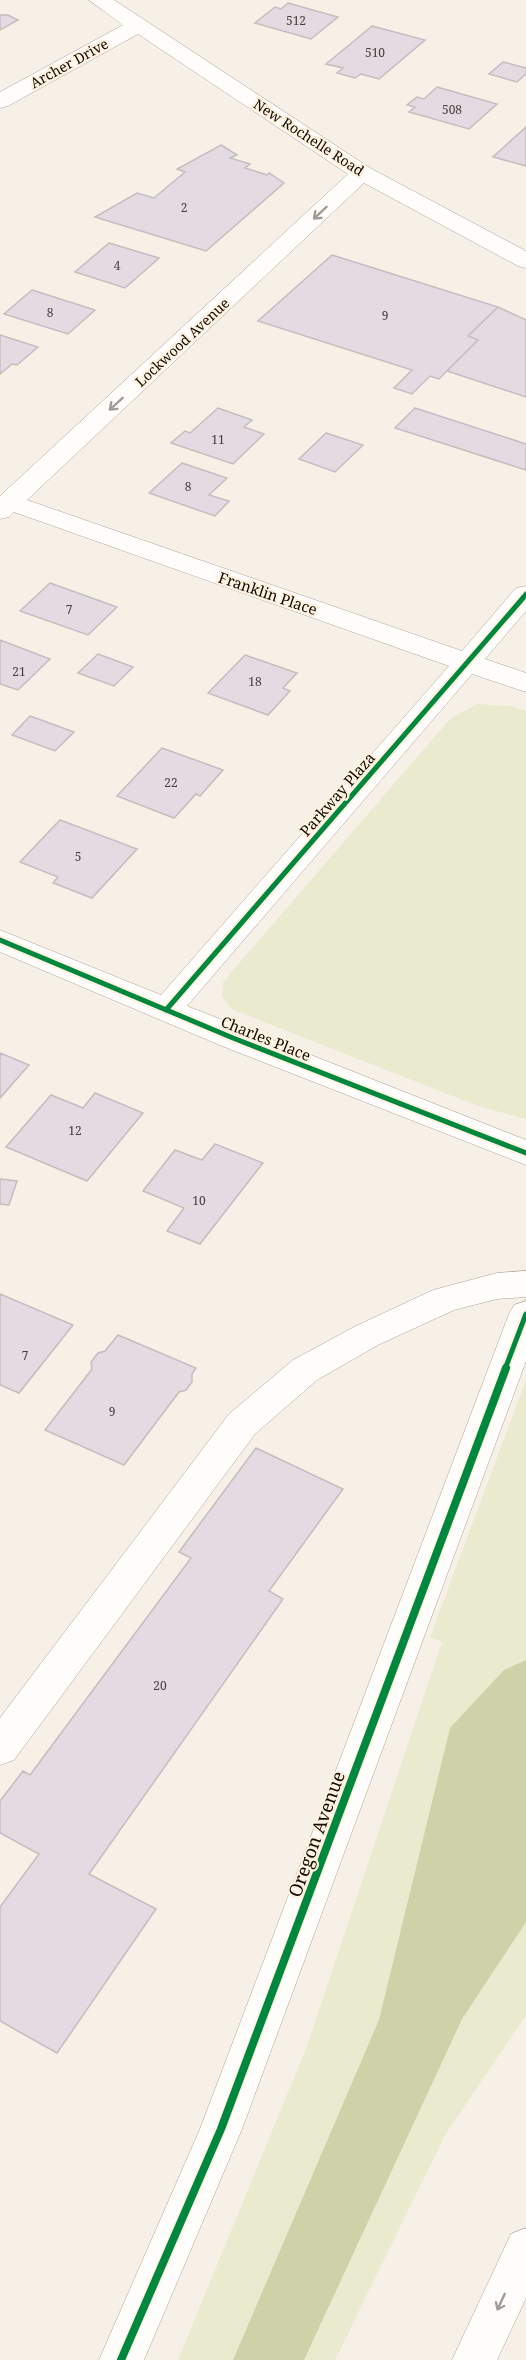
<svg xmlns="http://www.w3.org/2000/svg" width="526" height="2360" font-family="'Noto Serif',serif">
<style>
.green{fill:#eaeacf}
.forest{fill:#cfd1a9}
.building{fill:#e4dbe2;stroke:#c3bdbf;stroke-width:1.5}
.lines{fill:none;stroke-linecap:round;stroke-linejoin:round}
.minor-casing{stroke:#aba49b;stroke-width:1}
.highway-casing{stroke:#aba49b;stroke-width:1}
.minor{fill:#fefdfb;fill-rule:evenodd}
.highway{fill:#fefdfb;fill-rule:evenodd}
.cycleway-far2-casing{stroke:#fef1e0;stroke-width:8}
.cycleway-far1-casing{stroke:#fef1e0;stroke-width:9}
.cycleway-casing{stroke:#fef1e0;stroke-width:11}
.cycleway-far2{stroke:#00873e;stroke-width:4.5}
.cycleway-far1{stroke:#00873e;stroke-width:5}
.cycleway{stroke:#00873e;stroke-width:8}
.oneway{stroke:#a09d98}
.labels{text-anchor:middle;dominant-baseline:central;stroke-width:4.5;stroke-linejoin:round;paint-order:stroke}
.number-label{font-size:12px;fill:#47403c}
.far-street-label{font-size:14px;fill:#130c04;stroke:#fef1e0}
.street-label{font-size:15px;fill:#130c04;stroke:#fef1e0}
.near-street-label{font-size:18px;fill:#130c04;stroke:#fef1e0}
</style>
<rect width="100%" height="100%" fill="#f7f0e7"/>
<path class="green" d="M477,704L511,706L526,711V1119L478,1106L231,1009L222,996L223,982L450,719Z
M526,1380V2015L445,2135L335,2360H178L307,2046L442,1642L430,1637Z"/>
<path class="forest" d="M526,1660V1922L462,2019L304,2360H233L379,2020L450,1728L504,1670Z"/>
<path class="building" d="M288,3L338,17L311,39L255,23L275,7L281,9Z
M0,15H8L18,20L0,30Z
M372,26L425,40L379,79L361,74L355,78L337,73L343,68L326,64Z
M503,62L526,68V74L517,82L489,74Z
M437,87L497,104L469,129L409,112L415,107L407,105L417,97L424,99Z
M526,127V166L493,157Z
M221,145L237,155L230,158L250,164L245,168L267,175L269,173L284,183L206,251L95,217L137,193L154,198L185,172L177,169Z
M109,243L159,258L125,288L75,272Z
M332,255L498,307L468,336L478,340L439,379L430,376L412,394L394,388L412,370L258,321Z
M32,290L95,310L68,334L4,314Z
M498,307L526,320V397L447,371L478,340L468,336Z
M0,335L38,347L17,365L12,364L0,374Z
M218,408L252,420L244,427L264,434L233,464L171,443L185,431L190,433Z
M415,408L526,444V470L395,428Z
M326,433L363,445L335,472L299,459Z
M182,463L227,478L209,495L229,501L215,516L149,493Z
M50,583L117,607L88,635L20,611Z
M0,640L50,659L18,690L0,684Z
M98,654L133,667L114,686L78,673Z
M245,655L297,673L283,688L290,691L268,715L208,693Z
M30,716L74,732L55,751L12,735Z
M162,748L223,770L200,796L196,794L174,818L117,796Z
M60,820L137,849L92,898L53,883L58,877L20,862Z
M0,1053L29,1065L0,1098Z
M95,1093L143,1113L87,1181L6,1147L51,1095L83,1108Z
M215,1144L263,1163L200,1244L167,1231L184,1208L143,1191L175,1150L202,1160Z
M0,1179L17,1181L9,1205L0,1204Z
M0,1294L73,1325L19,1393L0,1385Z
M118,1335L196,1368L192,1374V1382L186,1390L179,1392L124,1465L45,1430L92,1369L91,1362L98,1353L105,1351Z
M256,1448L343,1489L269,1591L283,1599L89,1874L156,1909L57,2053L0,2021V1907L39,1854L0,1833V1801L23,1771L30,1775L191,1558L179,1552Z"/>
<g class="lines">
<g class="minor-casing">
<path id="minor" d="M89,0H114L370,168L526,251V268L518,266L364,183L27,500L462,651L516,588L526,586V611L485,659L526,673V692L472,674L187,1006L526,1140V1165L222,1046L0,952V930L161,995L449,666L14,512L9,517L0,519V496L348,174L138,34L8,106L0,108V92L123,25Z
M526,1271V1297L497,1299L454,1310L378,1345L317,1380L255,1434L14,1760L0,1765V1718L229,1414L293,1360L354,1327L433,1290L497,1273Z
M526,1301V1361L242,2129L144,2360H99L200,2129L509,1314L514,1305Z"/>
</g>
<g class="highway-casing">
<path id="highway" d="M526,2228V2298L497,2360H452L511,2234Z"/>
</g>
<use href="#minor" class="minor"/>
<use href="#highway" class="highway"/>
<g class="cycleway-far2-casing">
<path id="cycleway-far2" d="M522,599L526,594"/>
</g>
<g class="cycleway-far1-casing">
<path id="cycleway-far1" d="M0,940L233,1038L526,1153
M166,1010L523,598
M505,1369L526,1314"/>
</g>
<g class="cycleway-casing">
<path id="cycleway" d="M121,2360L221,2129L506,1368"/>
</g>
<use href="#cycleway-far2" class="cycleway-far2"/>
<use href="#cycleway-far1" class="cycleway-far1"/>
<use href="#cycleway" class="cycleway"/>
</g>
<defs><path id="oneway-shaft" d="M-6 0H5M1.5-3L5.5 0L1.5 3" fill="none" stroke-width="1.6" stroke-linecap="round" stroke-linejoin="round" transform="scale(1.5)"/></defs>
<g class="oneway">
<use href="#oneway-shaft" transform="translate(320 213) rotate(137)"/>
<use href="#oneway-shaft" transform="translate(116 404) rotate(137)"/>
<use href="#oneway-shaft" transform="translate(501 2302) rotate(115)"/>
</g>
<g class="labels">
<g class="number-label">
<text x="296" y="20">512</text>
<text x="375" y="52">510</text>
<text x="452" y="109">508</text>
<text x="184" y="207">2</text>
<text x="117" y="265">4</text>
<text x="50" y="312">8</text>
<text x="385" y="315">9</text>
<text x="218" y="439">11</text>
<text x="188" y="486">8</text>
<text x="69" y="609">7</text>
<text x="19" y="671">21</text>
<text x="255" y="681">18</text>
<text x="171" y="782">22</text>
<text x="78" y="856">5</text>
<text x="75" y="1130">12</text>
<text x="199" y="1200">10</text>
<text x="25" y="1355">7</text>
<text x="112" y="1411">9</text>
<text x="160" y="1685">20</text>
</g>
<g class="far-street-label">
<text transform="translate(69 63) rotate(-29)">Archer Drive</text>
<text transform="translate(309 137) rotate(33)">New Rochelle Road</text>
<text transform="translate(182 342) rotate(-43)">Lockwood Avenue</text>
</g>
<g class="street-label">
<text transform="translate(268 593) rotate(19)">Franklin Place</text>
<text transform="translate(337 794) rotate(-49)">Parkway Plaza</text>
<text transform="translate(266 1038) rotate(22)">Charles Place</text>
</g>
<g class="near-street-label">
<text transform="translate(316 1834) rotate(-70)">Oregon Avenue</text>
</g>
</g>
</svg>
